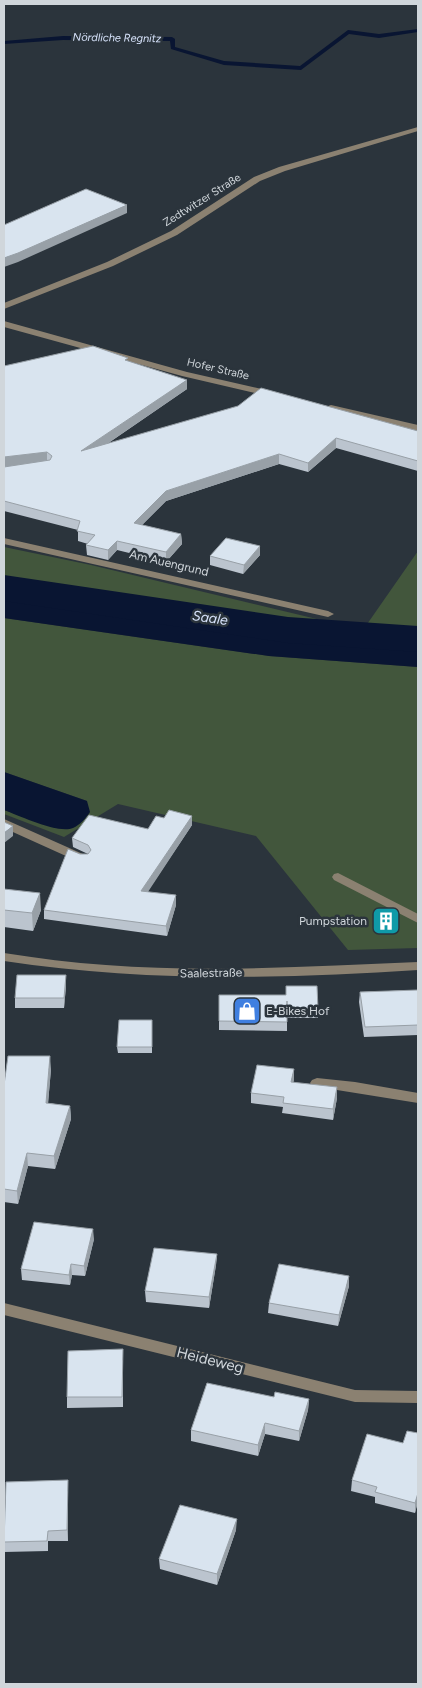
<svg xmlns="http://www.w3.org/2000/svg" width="422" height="1688" font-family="Figtree,sans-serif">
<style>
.green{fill:#42563c}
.water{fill:#091532}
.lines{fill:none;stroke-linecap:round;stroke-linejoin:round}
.stream{fill:#091532;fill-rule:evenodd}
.river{fill:#091532;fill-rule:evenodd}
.minor{fill:#8b8171;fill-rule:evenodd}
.wall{fill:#bbc4ce}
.shaded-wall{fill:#98a0a7}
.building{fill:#d9e4ef;stroke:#98a0a7}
.labels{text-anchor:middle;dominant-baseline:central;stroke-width:5;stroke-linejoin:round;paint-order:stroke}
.far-water-label{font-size:11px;font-style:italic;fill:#d7e3fb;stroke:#2b343c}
.far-street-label{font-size:11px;fill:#d0d6db;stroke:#2b343c}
.street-label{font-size:12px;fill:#d0d6db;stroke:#2b343c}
.poi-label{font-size:12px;fill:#d0d6db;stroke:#2b343c;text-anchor:end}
.water-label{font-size:14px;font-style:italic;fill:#d7e3fb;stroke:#2b343c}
.near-street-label{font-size:15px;fill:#d0d6db;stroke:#2b343c}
</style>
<rect width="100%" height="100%" fill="#2b343c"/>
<path class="green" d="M4,547L91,565L363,630L418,551V642C279,636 142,611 4,590Z
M4,618L269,656L418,667V948L348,950L256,836L118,804L64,837L4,814V810L59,829L72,828L87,801L4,772Z"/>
<path class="water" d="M4,590C142,611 279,636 418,642V667L269,656L4,618Z
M4,772L87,801L90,812C86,818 80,825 73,828C58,834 20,816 4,810Z"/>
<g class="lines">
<path class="stream" d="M348,30L379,34L418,29V32L379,38L349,34L301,70L224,65L171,49L170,41L63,40L4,44V41L63,36L172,37L175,39V47L224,61L300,66Z"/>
<path class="river" d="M4,575L288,617L418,626V652L288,643L4,601Z"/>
<path class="minor" d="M418,127V131L285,171L260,181L177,235L113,266L4,309V303L107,262L171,231L254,177L279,167Z
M4,321L187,372L275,392L277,394L272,397L182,376L4,327Z
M331,405L418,425V431L328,410V406Z
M4,538L328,611L334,614L328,617L4,544Z
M4,819L85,855L87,858L81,862L77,861L4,828Z
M338,873L418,914V923L334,880L332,877L334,874Z
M4,953C38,958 72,963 106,965C210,973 314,966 418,962V970C280,979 141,982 4,961Z
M317,1078L355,1082L418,1093V1103L312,1086L310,1083L312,1080Z
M4,1303L355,1390L418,1391V1403L355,1402L4,1315Z"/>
</g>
<path class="wall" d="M128,361L187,389L107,444L418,431V471L336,448L308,472L279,464L166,501L142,525L181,534L182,544L166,562L117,550L108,560L87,555L86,545L88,544L78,541V530L4,511V366Z
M260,546V555L243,574L210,565V556Z
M192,816V825L147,892L176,905L167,936L44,919V910L80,854H88L73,847L72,838L148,829L164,818Z
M4,889L41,910L33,931L4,927Z
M66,986L64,1008H15V998Z
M286,986L318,1009V1018H287V1016V1031L219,1030V995H286Z
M418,990V1035L364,1037L359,1002L360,992Z
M152,1020V1053H118L117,1047Z
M51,1069L48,1103L70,1106L71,1119L55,1169L28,1166L18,1204L4,1202V1085Z
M294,1080L293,1082L337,1098L333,1120L282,1113L283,1107L251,1103V1093Z
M94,1239L85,1276L72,1275L70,1285L22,1280L21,1269Z
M217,1254L216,1265L209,1308L146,1302L145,1291Z
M349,1286L338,1326L268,1313L269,1303Z
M123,1360V1407L67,1408V1397Z
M274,1397L309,1399L308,1410L299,1441L265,1434L258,1456L191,1441V1430Z
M418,1433V1501L415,1513L375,1503V1497L351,1491L352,1480L403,1443Z
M68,1491V1541H48V1551L4,1552V1533Z
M236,1530L217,1585L160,1569L159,1559Z"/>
<path class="shaded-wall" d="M127,205V213L18,262L4,267V258Z
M187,380V389L82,461L81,451Z
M336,438V448L308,472V463Z
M47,452V461L4,467V457Z
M279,454V464L166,501L134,533V523L166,491Z
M181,534L182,544L166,562V552Z
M117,541V550L108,560V550Z
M260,546V555L243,574L244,565Z
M192,816V825L142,901L141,891Z
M13,826V836L4,843V833Z
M40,893L41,910L33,931L32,913Z
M176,895V905L167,936L166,926Z
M66,975V986L64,1008V998Z
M50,1056L51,1069L47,1116L46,1103Z
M294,1069V1080L291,1092V1082Z
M337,1087V1098L333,1120V1109Z
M70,1106L71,1119L55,1169L54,1156Z
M27,1153L28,1166L18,1204L17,1191Z
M93,1229L94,1239L85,1276L84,1266Z
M217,1254L216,1265L209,1308V1297Z
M71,1264L72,1275L70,1285L69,1275Z
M349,1276V1286L338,1326L339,1315Z
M309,1399L308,1410L299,1441V1431Z
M265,1423V1434L258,1456V1445Z
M68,1480V1541L67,1530Z
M418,1493V1501L415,1513V1503Z
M237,1519L236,1530L217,1585V1574Z"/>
<path class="building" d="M86,189L127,205L18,253L4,258V225Z
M93,346L128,358L125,360L187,380L81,451L238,406L261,388L418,431V461L336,438L308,463L279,454L166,491L134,523L181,534L166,552L117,541L108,550L86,545L95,535L77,531L80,521L4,501V467L50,460L52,456L47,452L4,457V366Z
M226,538L260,546L244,565L210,556Z
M169,810L192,816L141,891L176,895L166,926L44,910L68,849L80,854H88L91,850L88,845L72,838L89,815L148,829L156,816L164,818Z
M4,822L13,826L4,833Z
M4,889L40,893L32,913L4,910Z
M17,975H66L64,998H15Z
M286,986H317L318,1009H287V1001V1022L219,1021V995H286Z
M418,990V1025L365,1027L360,992Z
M119,1020H152V1047H117Z
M8,1056H50L46,1103L70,1106L54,1156L27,1153L17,1191L4,1189V1085Z
M257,1065L294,1069L291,1082L337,1087L333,1109L283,1103L284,1097L251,1093Z
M34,1222L93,1229L84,1266L71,1264L69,1275L21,1269Z
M154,1248L217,1254L209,1297L145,1291Z
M279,1264L349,1276L339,1315L269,1303Z
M123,1349L122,1397H67L68,1351Z
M207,1383L274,1397L275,1392L309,1399L299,1431L265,1423L258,1445L191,1430Z
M407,1431L418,1433V1493L415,1503L375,1492L377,1487L352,1480L367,1434L403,1443Z
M68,1480L67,1530L48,1531L47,1541L4,1542L6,1482Z
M180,1505L237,1519L217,1574L159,1559Z"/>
<defs>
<g id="building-square" transform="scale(1.4375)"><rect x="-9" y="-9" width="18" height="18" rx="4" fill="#0f9aa8" stroke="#2b343c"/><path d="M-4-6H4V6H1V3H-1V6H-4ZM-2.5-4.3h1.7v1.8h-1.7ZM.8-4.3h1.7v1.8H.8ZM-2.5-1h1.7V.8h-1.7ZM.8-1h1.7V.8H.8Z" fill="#fff"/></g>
<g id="shop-square" transform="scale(1.4375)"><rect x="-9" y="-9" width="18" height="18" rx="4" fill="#3f7fe0" stroke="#2b343c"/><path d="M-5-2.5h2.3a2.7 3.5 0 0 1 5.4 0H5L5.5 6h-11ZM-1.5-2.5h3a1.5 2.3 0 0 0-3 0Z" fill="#fff"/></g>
</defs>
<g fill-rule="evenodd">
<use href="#building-square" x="386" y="921"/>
<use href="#shop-square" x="247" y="1011"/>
</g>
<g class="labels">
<g class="far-water-label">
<text transform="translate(117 38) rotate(1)">Nördliche Regnitz</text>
</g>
<g class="far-street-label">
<text transform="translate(202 200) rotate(-32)">Zedtwitzer Straße</text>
<text transform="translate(218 369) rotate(13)">Hofer Straße</text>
</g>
<g class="street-label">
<text transform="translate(169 563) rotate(13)">Am Auengrund</text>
<text transform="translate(211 973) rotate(-1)">Saalestraße</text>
</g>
<g class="poi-label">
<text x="367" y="921">Pumpstation</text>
<text x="266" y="1011" text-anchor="start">E-Bikes Hof</text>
</g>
<g class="water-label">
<text transform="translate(210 618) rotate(8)">Saale</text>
</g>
<g class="near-street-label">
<text transform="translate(210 1360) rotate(14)">Heideweg</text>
</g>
</g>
<rect width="422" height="1688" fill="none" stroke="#d0d6db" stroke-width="10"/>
</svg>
